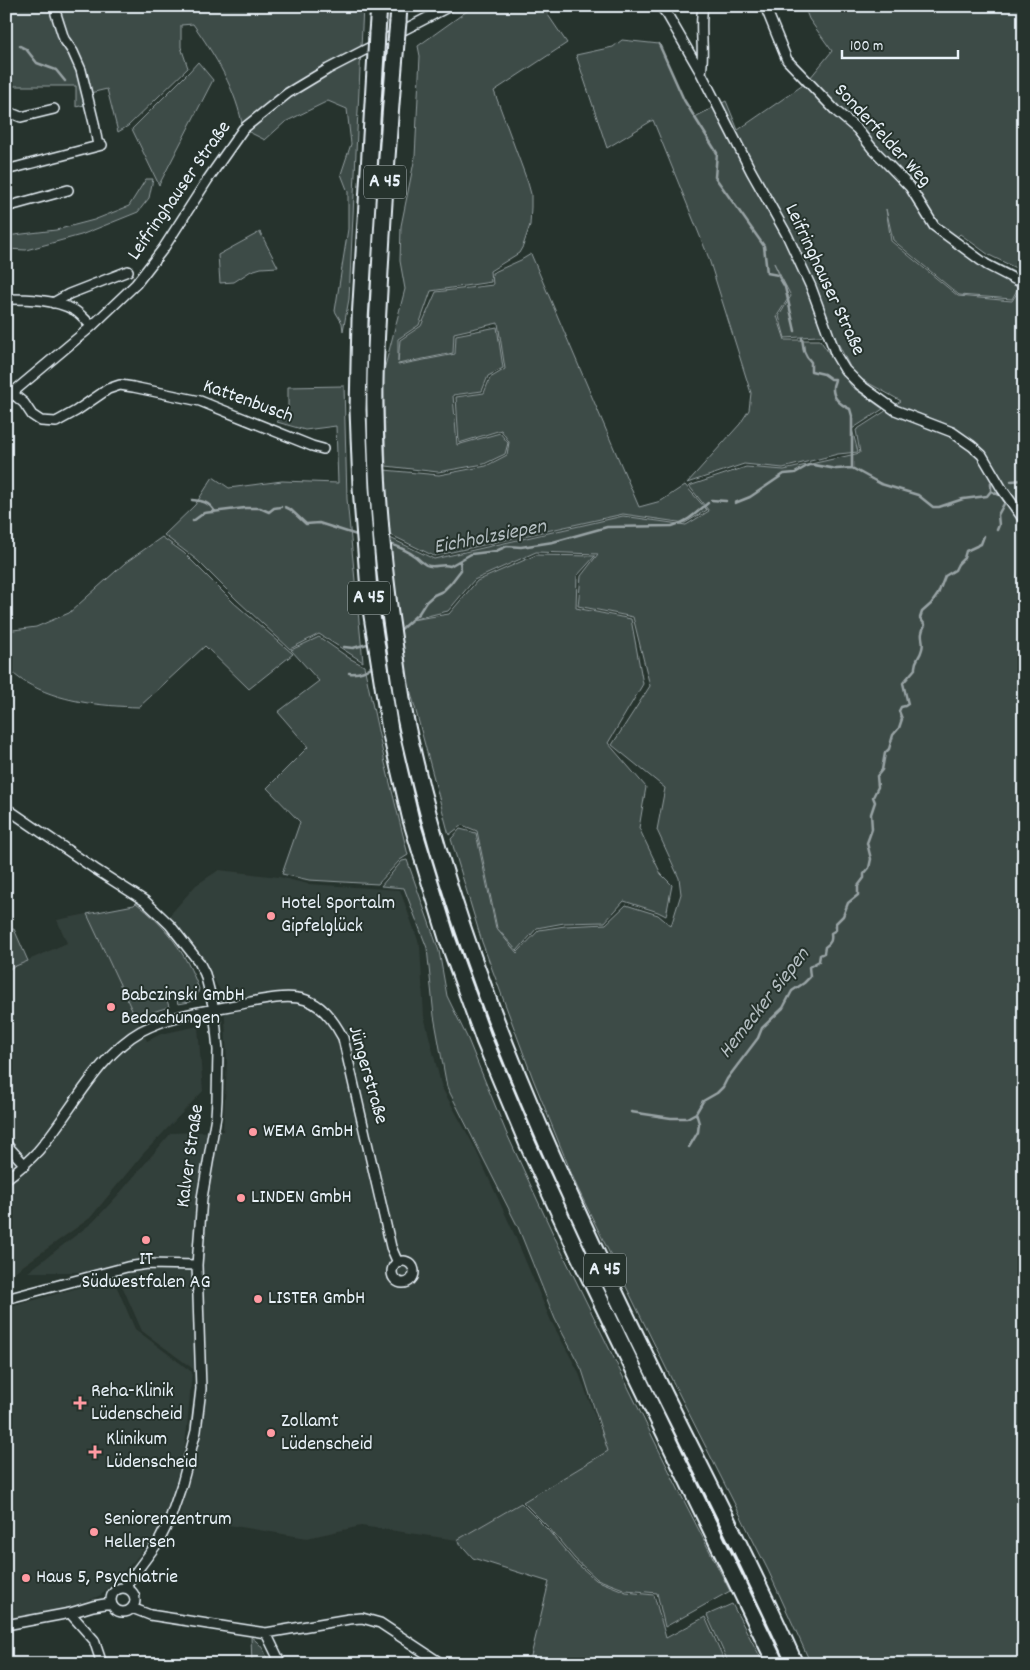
<svg xmlns="http://www.w3.org/2000/svg" width="1030" height="1670" font-family="Dekko,sans-serif">
<style>
.built{fill:#333f3a}
.green{fill:#3e4b47;stroke:#939ea0}
.lines{fill:none;stroke-linecap:round;stroke-linejoin:round}
.stream{stroke:#98a3a5;stroke-width:2.5}
.minor-casing{stroke:#e8f1f8;stroke-width:12}
.motorway-casing{stroke:#e8f1f8;stroke-width:19}
.minor{stroke:#26332d;stroke-width:9}
.motorway{stroke:#26332d;stroke-width:15}
.motorway-bridge-casing{stroke:#e8f1f8;stroke-width:19;stroke-linecap:butt}
.motorway-bridge{stroke:#26332d;stroke-width:15}
.poi-dot{fill:#ff9aa2;stroke:#26332d;stroke-width:2}
.labels{text-anchor:middle;dominant-baseline:central;stroke-width:4;stroke-linejoin:round;paint-order:stroke}
.shield{fill:#26332d;stroke:#aeb8bb;stroke-width:1}
.shield-label{font-size:19px;font-weight:bold;fill:#e8f1f8}
.street-label{font-size:20px;fill:#e8f1f8;stroke:#26332d}
.poi-label{font-size:20px;fill:#e8f1f8;stroke:#26332d;text-anchor:start}
.water-label{font-size:21px;font-style:italic;fill:#b3bdc0;stroke:#26332d}
</style>
<rect width="100%" height="100%" fill="#26332d"/>
<filter id="ink" filterUnits="userSpaceOnUse"><feTurbulence type="fractalNoise" baseFrequency=".02" numOctaves="2"/><feDisplacementMap in="SourceGraphic" scale="10" xChannelSelector="R" yChannelSelector="G"/><feConvolveMatrix kernelMatrix="1 2 1 2 8 2 1 2 1" color-interpolation-filters="sRGB"/></filter>
<g filter="url(#ink)">
<path class="built" d="M219,870L279,877L308,884L400,890L420,946L424,1016L442,1088L473,1144L512,1229L551,1321L578,1371L608,1451L457,1540L361,1526L307,1538L180,1517L196,1371L142,1331L116,1272H28L93,1222L119,1194L171,1133L223,1131L227,1063L224,997L199,954L169,916L196,885Z
M87,914L147,1041L161,1034L198,1026L203,1091L143,1154L90,1218L6,1278V970L67,943L57,920Z
M113,1278L135,1329L192,1372L187,1428L181,1475L164,1517L152,1539L135,1560L101,1595L76,1606L31,1616L12,1630L6,1631V1308Z"/>
<path class="green" d="M6,6H363L349,299L343,331L342,323L335,311L348,229V192L341,174L351,144L347,109L328,101L285,122L265,140L243,129C237,91 215,55 193,24L181,25V47L188,68L128,126L118,132L107,89L86,94L88,104L76,107V86H6Z
M474,6H548L546,12L567,43L494,91L528,183L531,194V207L530,225L523,246L519,253L490,271L491,282L431,291L419,325L398,339V362L400,340L421,326L436,292L493,285L492,273L521,260L531,254L639,507L661,501L685,485L707,510L685,523L623,514L434,556L389,534L384,470L439,475L486,466L507,455L509,442L501,430L459,443L456,397L484,393L490,378L505,369L498,323L454,333L453,353L398,364V365L455,354L456,335L497,327L503,368L488,376L482,391L453,395L457,445L500,433L508,443L505,454L484,464L438,472L386,466L383,374L405,289L400,261L401,226L415,157L420,56L418,46Z
M804,6H1024V272L989,255L960,234L957,237L986,258L1024,277L1012,299L959,295L893,240L886,209L891,241L958,296L1012,301L1024,282V1664H811L768,1570L670,1376L577,1187L533,1079L482,942L451,839L460,829L476,833L496,928L517,953L539,930L565,926L606,924L626,905L658,915L671,926L681,894L679,878L657,830L665,788L612,745L650,686L633,617L578,606L581,576L598,554L536,552L474,580L448,611L411,620L449,614L477,581L536,555L595,556L577,576L576,608L631,619L643,684L608,743L646,787L639,828L661,874L672,885L666,916L658,912L624,901L605,922L564,923L537,928L517,951L497,928L477,831L462,825L449,835L406,674L388,537L434,559L623,516L686,525L709,511L689,486L746,467L784,470L860,453L856,430L901,401L854,375L834,335L785,338L779,316L791,296L774,263L789,297L777,316L785,340H820L852,387L883,409L852,429L858,452L838,454L783,468L744,464L687,483L740,424L749,410L751,393L708,256L653,120L607,148L576,55L613,47L622,40L659,44L684,100L695,117L726,101L738,130L806,83L832,51L809,19Z
M198,62L213,80L159,185L132,129L189,72Z
M146,179H153L149,198L138,212L81,235L26,250L6,249V236L56,230L94,220L129,206Z
M260,232L278,267L261,268L251,271L234,282L220,283L218,255Z
M344,386L347,499L363,662L319,634L290,649L237,600L197,560L164,535L195,505L213,477L229,488L282,481L338,483L336,426L305,430L277,422L288,407V387Z
M162,537L184,553L234,603L293,654L249,689L205,646L139,707C100,706 59,702 25,682C18,678 12,672 6,668V631L36,627L69,613L125,563Z
M319,637L349,658L364,666L385,763L408,855L400,860L378,884L309,880L282,874L300,822L267,788L308,747L278,712L319,681L291,650Z
M407,860L439,951L447,996L467,1037L506,1132L555,1238L679,1491L730,1591L665,1627L657,1593L626,1590L597,1579L575,1559L549,1528L523,1502L608,1451L582,1370L555,1319L518,1227L447,1087L434,1016L427,948L404,888L381,886L402,861Z
M136,903C166,926 186,953 199,989L196,999L190,1002L178,1004L175,994L166,996L169,1007L156,1011L137,1021L87,914L134,905Z
M14,929L28,961L6,970V931Z
M521,1503L548,1530L574,1561L596,1580L626,1592L654,1595L666,1638L705,1617L726,1664H529L549,1582L473,1558L457,1540Z
M732,1604L764,1664H729L707,1615Z
M251,1637C262,1645 265,1651 269,1664H252Z"/>
<g class="lines">
<path class="stream" d="M6,39L9,41
M659,44L684,100L717,153L715,177L764,246L767,273L778,275L785,287L795,331
M20,46L26,49L37,63L56,70L65,81
M802,338L804,351L807,357L811,362V371L824,374L831,379H835C835,382 833,384 833,387C832,399 841,405 850,409L852,416V468
M1011,481L1024,480
M991,491L1001,496L1005,502L998,515L999,525L997,530
M192,500C203,501 209,502 215,512
M711,500L726,501
M735,503L750,497L784,474L795,473L809,465H814L836,469L852,468L881,484L918,495L933,507H939L963,499L987,496L991,491V483
M285,507L291,510L306,524L319,523L360,536
M193,521L204,513L245,508H260L269,512L274,508L281,507
M387,543C397,546 408,551 416,557C419,560 423,563 426,565C434,569 441,563 450,566L471,554L496,551L507,546L521,547L553,542L607,527L672,526C688,522 696,513 708,503
M399,631L419,613L426,602L434,595L443,591L451,583L461,570L460,561
M344,647L353,648L371,643
M349,673C360,674 366,671 375,664
M631,1112L671,1118H687L696,1113L703,1101L717,1093L723,1087L727,1079L758,1038L762,1028L783,1008L792,991L804,983L810,977L809,967L819,961L820,955L824,953L825,947C831,943 832,940 831,933L836,930V923L843,916L848,903L858,895V886L864,878V874L869,868L871,859L867,843L872,829L871,814L875,802L873,797L878,787L877,776L882,770L885,753L889,749L893,735L899,728L902,719L899,711L901,707L905,706L908,704L903,683L915,669C914,660 920,658 922,649C925,638 918,638 925,625L920,618L922,612L931,604L938,594L945,576L955,570L958,564L964,558L966,551L981,544L984,536
M689,1147L698,1132L699,1123L696,1113"/>
<g class="minor-casing">
<path id="minor" d="M660,6L667,14L701,73L751,171L787,235L811,287L836,355L845,370L860,385L895,410L952,432L972,446L982,455L1002,489L1024,520
M765,6L787,60L836,111L857,129L872,148L910,187L934,226L987,265L1024,284
M56,14L64,39L73,52L81,70L94,123L98,146
M701,73C705,51 699,29 703,6
M6,111L21,117L54,109
M6,170L102,145
M6,207L68,190
M6,299C28,299 54,299 74,310C80,313 86,321 92,326
M53,303L69,294L128,271
M12,393L24,403L32,415L41,421L56,422L76,411L108,389L120,385L133,387L200,401L312,446L323,449
M6,400L12,393L92,326L136,284L163,249L208,179L243,129L288,93L328,69L450,6
M6,808L95,869L145,901L170,925L199,962L205,974L214,1009L218,1050L217,1100L216,1116L202,1198L197,1265L201,1389L196,1431L182,1484L170,1519L159,1541L124,1588
M6,1144L25,1165
M6,1179C18,1170 28,1162 38,1151C70,1114 98,1055 141,1031C175,1013 214,1010 251,1002C298,993 319,993 343,1038L391,1247L398,1263
M392 1272a11 11 0 1 1 22 0a11 11 0 1 1-22 0Z
M6,1299L127,1267L148,1264L197,1265
M111 1600a12 12 0 1 1 24 0a12 12 0 1 1-24 0Z
M132,1608L150,1615L266,1633L349,1619L362,1618L380,1623L442,1664
M70,1613L94,1640L102,1664
M6,1625L70,1613L93,1606L111,1603
M266,1633L281,1664"/>
</g>
<g class="motorway-casing">
<path id="motorway" d="M398,22L399,6
M377,33L379,6
M396,43C389,125 383,208 379,291C377,330 374,370 375,410C376,490 383,570 395,649C398,671 401,694 405,717C452,944 548,1156 649,1363C698,1463 750,1562 795,1664
M376,53L360,320L358,410L361,487L370,603L390,730L411,820L447,938L484,1040L528,1145L579,1256L776,1664"/>
</g>
<use href="#minor" class="minor"/>
<use href="#motorway" class="motorway"/>
<g class="motorway-bridge-casing">
<path id="motorway-bridge" d="M396,43L398,22
M376,53L377,33"/>
</g>
<use href="#motorway-bridge" class="motorway-bridge"/>
</g>
</g>
<g class="poi-dot">
<circle cx="271" cy="916" r="5"/>
<circle cx="111" cy="1007" r="5"/>
<circle cx="253" cy="1132" r="5"/>
<circle cx="241" cy="1198" r="5"/>
<circle cx="146" cy="1240" r="5"/>
<circle cx="258" cy="1299" r="5"/>
<path d="M77.5 1395.5h5v5h5v5h-5v5h-5v-5h-5v-5h5z"/>
<circle cx="271" cy="1433" r="5"/>
<path d="M92.5 1444.5h5v5h5v5h-5v5h-5v-5h-5v-5h5z"/>
<circle cx="94" cy="1532" r="5"/>
<circle cx="26" cy="1578" r="5"/>
</g>
<g class="labels">
<g class="shield">
<rect x="364" y="165.5" width="42" height="33" rx="4"/>
<rect x="348" y="581.5" width="42" height="33" rx="4"/>
<rect x="584" y="1253.5" width="42" height="33" rx="4"/>
</g>
<g class="shield-label">
<text x="385" y="182">A 45</text>
<text x="369" y="598">A 45</text>
<text x="605" y="1270">A 45</text>
</g>
<g class="street-label">
<text transform="translate(882 136) rotate(47)">Sonderfelder Weg</text>
<text transform="translate(180 191) rotate(-55)">Leifringhauser Straße</text>
<text transform="translate(824 280) rotate(65)">Leifringhauser Straße</text>
<text transform="translate(248 402) rotate(20)">Kattenbusch</text>
<text transform="translate(367 1075) rotate(74)">Jüngerstraße</text>
<text transform="translate(191 1156) rotate(-82)">Kalver Straße</text>
</g>
<g class="poi-label">
<text x="281" y="904">Hotel Sportalm<tspan x="281" dy="23">Gipfelglück</tspan></text>
<text x="121" y="996">Babczinski GmbH<tspan x="121" dy="23">Bedachungen</tspan></text>
<text x="263" y="1132">WEMA GmbH</text>
<text x="251" y="1198">LINDEN GmbH</text>
<text x="146" y="1260" text-anchor="middle">IT<tspan x="146" dy="23">Südwestfalen AG</tspan></text>
<text x="268" y="1299">LISTER GmbH</text>
<text x="91" y="1392">Reha-Klinik<tspan x="91" dy="23">Lüdenscheid</tspan></text>
<text x="281" y="1422">Zollamt<tspan x="281" dy="23">Lüdenscheid</tspan></text>
<text x="106" y="1440">Klinikum<tspan x="106" dy="23">Lüdenscheid</tspan></text>
<text x="104" y="1520">Seniorenzentrum<tspan x="104" dy="23">Hellersen</tspan></text>
<text x="36" y="1578">Haus 5, Psychiatrie</text>
</g>
<g class="water-label">
<text transform="translate(490 538) rotate(-11)">Eichholzsiepen</text>
<text transform="translate(765 1004) rotate(-52)">Hemecker Siepen</text>
</g>
</g>
<rect width="1030" height="1670" fill="none" stroke="#26332d" stroke-width="25"/>
<rect x="12" y="12" width="1005" height="1645" fill="none" stroke="#e8f1f8" stroke-width="2" filter="url(#ink)"/>
<path d="M842 50v8h116v-8" fill="none" stroke="#e8f1f8" stroke-width="2.5"/>
<text x="850" y="50" font-size="15" fill="#e8f1f8" stroke="#26332d" stroke-width="4" paint-order="stroke">100 m</text>
</svg>
